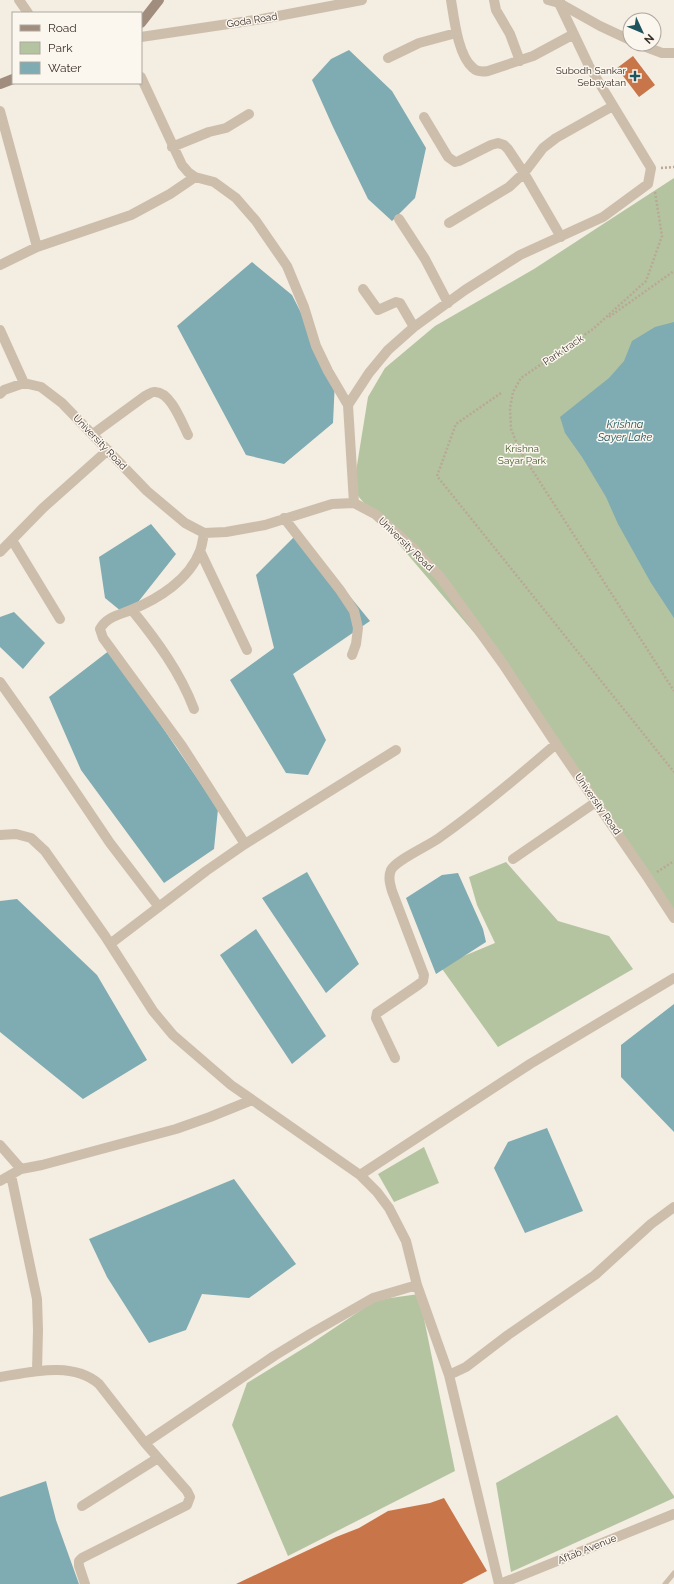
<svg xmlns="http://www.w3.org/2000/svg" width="674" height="1584" font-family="Raleway,sans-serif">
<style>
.green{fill:#b4c4a0}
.water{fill:#7fabb2}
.building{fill:#c8754a}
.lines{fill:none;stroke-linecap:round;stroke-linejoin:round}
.path{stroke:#b9a896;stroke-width:2.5;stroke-dasharray:2 2;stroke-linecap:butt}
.lane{stroke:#cdbeac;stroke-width:5}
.street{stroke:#cdbeac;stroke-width:10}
.secondary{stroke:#a18d7d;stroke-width:10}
.poi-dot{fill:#1f545e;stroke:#fbf6ee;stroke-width:1.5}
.labels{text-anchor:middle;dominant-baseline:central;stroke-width:3;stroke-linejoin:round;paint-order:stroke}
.street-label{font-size:10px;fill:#3b312b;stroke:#fbf6ee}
.poi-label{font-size:10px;fill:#3b312b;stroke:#fbf6ee;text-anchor:end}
.park-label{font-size:10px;fill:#455a2e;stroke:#fbf6ee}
.water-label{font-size:11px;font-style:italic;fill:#1f545e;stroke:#fbf6ee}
</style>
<rect width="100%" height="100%" fill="#f4ede1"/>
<path class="green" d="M674,178V920L515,681L353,490L368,397L385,368L435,326L534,269Z
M506,862L558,921L609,936L633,969L498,1047L440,966L495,943L477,905L469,877Z
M424,1147L439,1183L394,1202L378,1174Z
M419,1294L455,1471L288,1556L232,1425L247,1383L312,1343L376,1300Z
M617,1415L674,1496V1498L511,1572L496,1483Z"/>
<path class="water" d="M349,50L392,91L426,148L415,198L392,221L368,199L333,127L312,80L331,59Z
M252,262L292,295L335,380L333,423L284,464L246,455L177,326Z
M674,322V618L651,583L618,524L606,497L582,457L565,433L560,417L609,378L624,361L632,341L655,327Z
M151,524L176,554L127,616L105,598L99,557Z
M298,533L370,621L293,674L326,740L308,775L286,773L230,680L274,648L256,575Z
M14,612L45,643L23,669L0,647V617Z
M110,650L218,809L214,849L164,883L81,770L49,697Z
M307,872L359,964L326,993L262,898Z
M458,873L483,929L486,942L436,974L406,898L442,875Z
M17,899L97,975L147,1060L83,1099L0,1032V901Z
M256,929L326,1036L292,1064L220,955Z
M674,1004V1132L621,1077V1045Z
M547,1128L583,1211L525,1233L494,1168L508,1142Z
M234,1179L296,1264L249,1298L202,1294L186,1330L149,1343L107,1277L89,1239Z
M46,1481L56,1520L79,1584H0V1497Z"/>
<path class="building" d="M633,56L655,85L639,97L617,68Z
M444,1498L487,1571L462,1584H236L336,1537L359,1528L388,1511L430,1503Z"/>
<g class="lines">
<path class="path" d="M661,168L674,167
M655,192L662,236L646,281L593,329L521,378L513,392L510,408L511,429L520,451L674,691
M609,317L674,271
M501,393L456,424L437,476L674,772
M657,872L674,861"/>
<path class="lane" d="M665,1584L674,1573"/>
<path class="street" d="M19,0L28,13
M451,0C454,18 458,56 473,68C477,72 482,72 488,71L533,56L574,34
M494,0L496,10L510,34L520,61
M548,0L559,3L600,26L630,40
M141,37L262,19L362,0
M638,44L662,53H674
M388,58L419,43L456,33
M141,77L182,165L188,172L195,177L214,182L236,198L256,221L287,266L304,307L316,346L328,371L348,405
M0,111L37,247
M424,117L448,157L455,162L459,161L491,145L498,143L504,145L508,149L524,173L561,237
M172,147L209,132L226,128L249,114
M399,219L425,259L448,303
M449,223L509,187L524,173L543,148L556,138L613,106
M0,265L37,247L131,215L170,194L195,177
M363,289L378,310L396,302L400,303L414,327
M0,330L24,383
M0,394L4,390L24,383L41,387L62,403L147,491L185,523L204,533L226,532L265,525L332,504L354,503L375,514L413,548L441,578L503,664L556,744L648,878L674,918
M93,434L145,396C148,395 151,392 154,392C170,390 182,423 188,435
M354,503L348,405L369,373L388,350L414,327L465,290L520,255L603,217L648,184L651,168L589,66L559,3L560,0
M284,518L340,590L354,611L358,628L356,644L352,655
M204,533C203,539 202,546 200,551C189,580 158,599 131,610C119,615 106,617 100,629L103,638L182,746L245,844
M12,540L60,619
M200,551L247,650
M0,552L43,508L108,450
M132,610C157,641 180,672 194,709
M0,682L29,723L110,843L159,907
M0,835L16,834L31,838L45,851L105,936L153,1011L173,1035L231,1085L360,1175L377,1192L389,1208L406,1241L417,1285L449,1375L499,1584
M513,859L596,802
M110,944L206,871L245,844L396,750
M395,1058L376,1018L377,1013L418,985L423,981L424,975L392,891C390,884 388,877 391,870C396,860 428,846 439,838C480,809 518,777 556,744
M0,1145L21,1169
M11,1175L37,1299L38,1330L37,1371
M360,1175L530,1064L674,978
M0,1181L21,1169L42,1165L176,1129L210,1117L252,1100
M449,1375L466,1367L508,1335L595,1275L651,1224L674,1207
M0,1377C31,1372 73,1361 99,1384L145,1443L187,1491L190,1497L187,1505L82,1558L79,1561V1566L85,1584
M145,1443L274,1356L310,1334L373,1298L417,1285
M82,1506L158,1458
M500,1584L674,1514"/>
<path class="secondary" d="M141,23L159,0
M0,84L13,79"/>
</g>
<path class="poi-dot" d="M633 70h4v4h4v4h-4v4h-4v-4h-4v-4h4z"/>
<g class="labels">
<g class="street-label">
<text transform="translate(252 20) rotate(-9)">Goda Road</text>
<text transform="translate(563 350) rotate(-34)">Park track</text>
<text transform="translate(100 442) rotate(46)">University Road</text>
<text transform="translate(406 544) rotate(44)">University Road</text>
<text transform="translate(598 804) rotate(55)">University Road</text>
<text transform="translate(587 1549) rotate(-22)">Aftab Avenue</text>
</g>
<g class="poi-label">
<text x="626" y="70">Subodh Sankar<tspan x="626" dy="12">Sebayatan</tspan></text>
</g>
<g class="park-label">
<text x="522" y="448">Krishna<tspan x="522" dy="12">Sayar Park</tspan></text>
</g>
<g class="water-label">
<text x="625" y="424">Krishna<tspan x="625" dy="13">Sayer Lake</tspan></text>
</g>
</g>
<rect x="12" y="12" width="130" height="72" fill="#fbf6ee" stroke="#aea7a0"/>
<rect x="20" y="25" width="20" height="6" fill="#a18d7d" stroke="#aea7a0"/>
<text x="48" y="32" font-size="12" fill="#3b312b">Road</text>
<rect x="20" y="42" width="20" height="12" fill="#b4c4a0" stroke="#aea7a0"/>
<text x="48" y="52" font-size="12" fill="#3b312b">Park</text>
<rect x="20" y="62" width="20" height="12" fill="#7fabb2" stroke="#aea7a0"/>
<text x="48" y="72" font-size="12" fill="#3b312b">Water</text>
<g transform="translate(642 32) rotate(134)"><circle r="19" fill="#fbf6ee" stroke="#aea7a0"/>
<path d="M0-3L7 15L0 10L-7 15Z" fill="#1f545e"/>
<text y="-6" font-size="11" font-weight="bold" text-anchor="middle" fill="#3b312b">N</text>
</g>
</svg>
